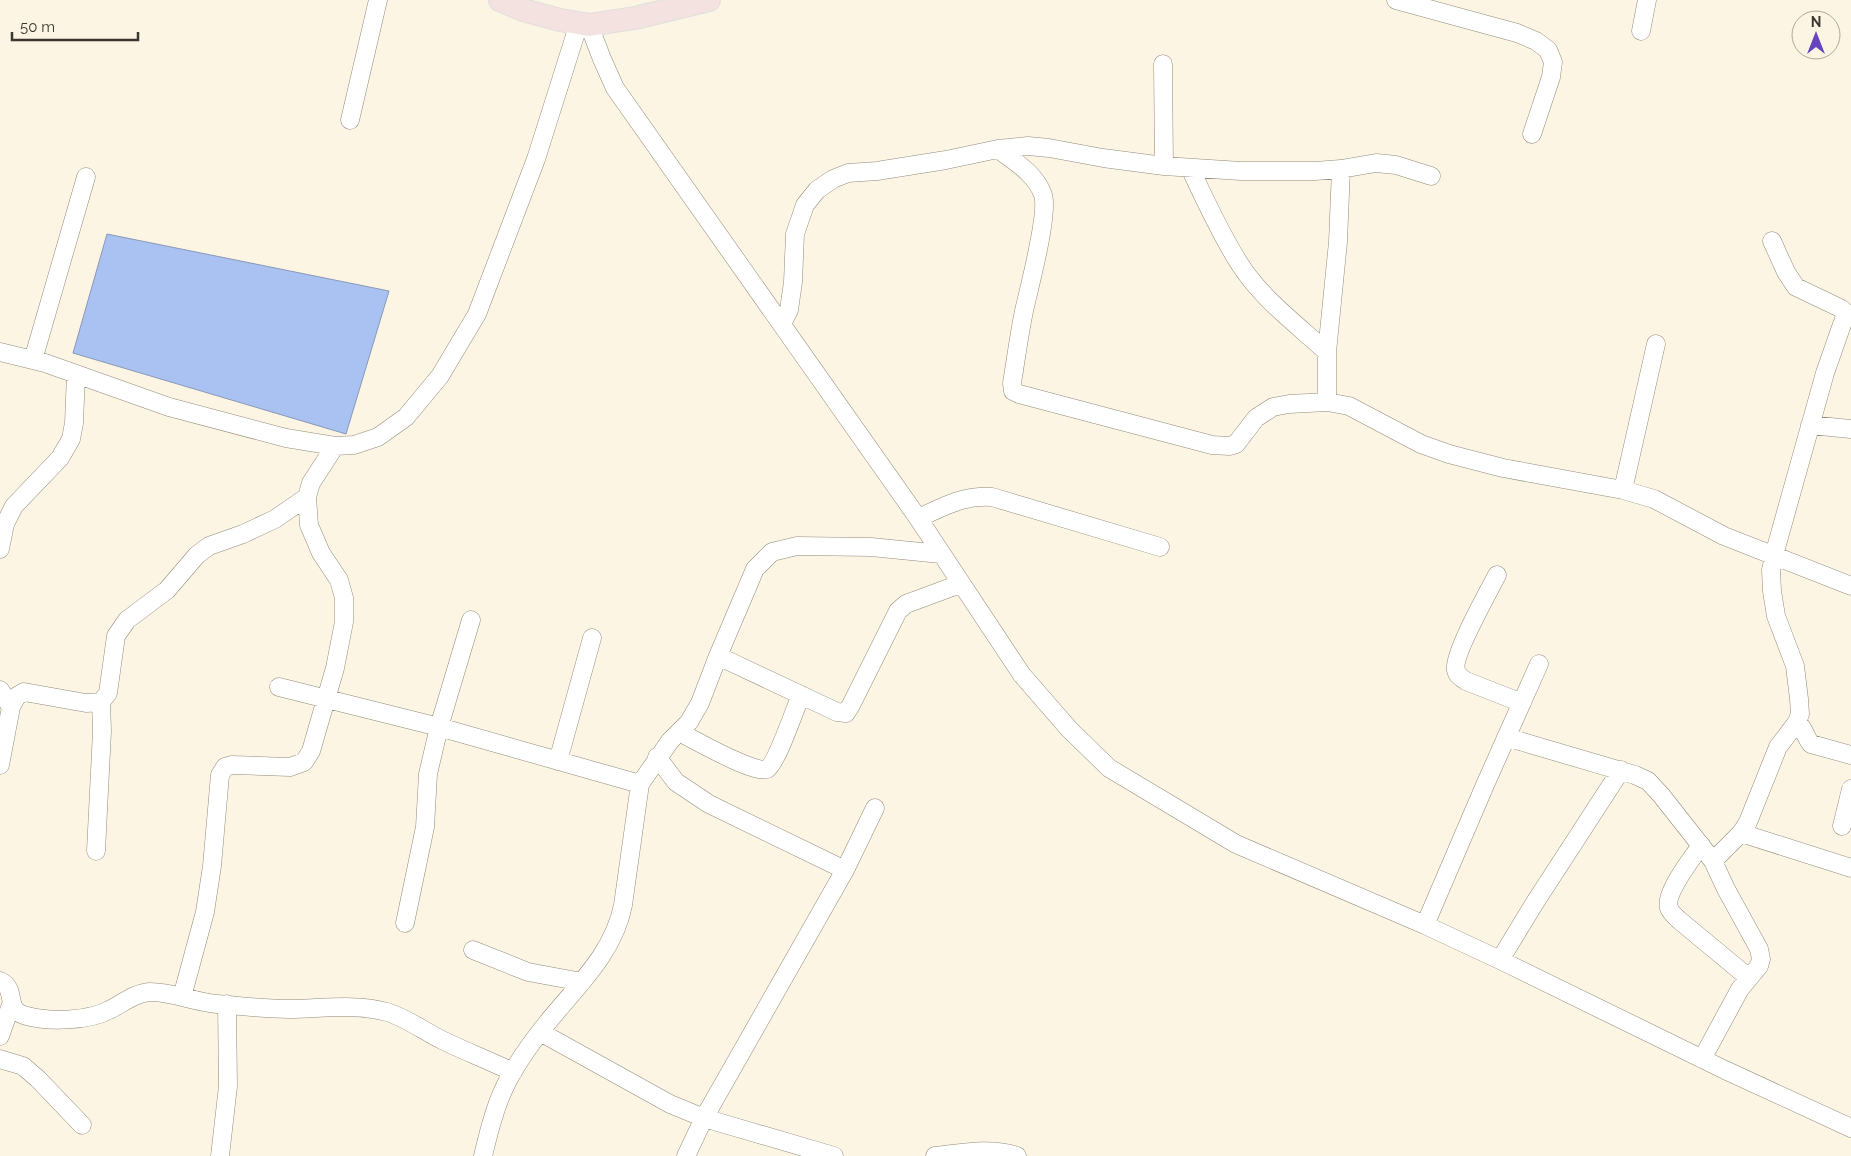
<svg xmlns="http://www.w3.org/2000/svg" width="1851" height="1156" font-family="Raleway,sans-serif">
<style>
.water{fill:#a9c2f1;stroke:#8898b7}
.lines{fill:none;stroke-linecap:round;stroke-linejoin:round}
.minor-casing{stroke:#918a79;stroke-width:19}
.major-casing{stroke:#dfdfde;stroke-width:24}
.minor{stroke:#fff;stroke-width:18}
.major{stroke:#f4e2e0;stroke-width:22}
</style>
<rect width="100%" height="100%" fill="#fdf5e3"/>
<path class="water" d="M107,234L389,291L346,434L73,353Z"/>
<g class="lines">
<g class="minor-casing">
<path id="minor" d="M1396,0L1517,33L1536,41L1548,50L1553,62L1551,77L1532,134
M589,25L602,59L615,88L918,518L1022,675L1069,729L1109,768L1236,844L1425,925L1500,960L1725,1070L1851,1128
M1641,31L1647,0
M1163,64L1164,166
M350,120L378,0
M998,149C1015,162 1036,174 1043,195C1049,214 1029,288 1024,311C1019,335 1016,359 1012,383L1013,391L1019,394L1212,445L1229,446L1236,444L1256,418L1273,407L1289,404L1327,402L1349,406L1421,444L1449,454L1503,468L1623,490L1654,499L1724,536L1851,586
M1190,168C1205,200 1220,233 1239,263C1261,298 1296,324 1327,352
M782,324L789,310L793,282L795,234L805,205L817,190L833,179L848,173L877,171L946,160L998,149L1028,146L1049,148L1103,158L1164,166L1241,171H1315L1341,169L1376,163L1396,165L1431,176
M0,352L45,363L169,407L286,438L335,446L354,445L378,437L406,417L440,376L477,314L536,159L579,23
M33,360L86,177
M1327,402V352L1338,242L1341,169
M1810,425L1851,429
M1623,490L1656,344
M918,518C944,507 962,495 992,497L1160,547
M0,549L5,524L14,506L60,458L71,439L74,423L76,374
M1497,575C1489,591 1452,656 1456,670C1457,676 1462,678 1466,681L1522,703
M718,656L837,712L846,713L851,705L898,611L906,604L960,584
M279,687L439,727L640,784
M0,690L11,707
M1797,722C1805,729 1805,737 1811,744L1851,755
M679,732C693,739 756,775 767,769C777,763 795,708 801,695
M1506,737L1635,775L1648,781L1661,795L1713,861L1726,889L1759,949L1761,959L1759,966L1740,989L1702,1059
M657,757L676,782L709,804L845,870
M558,761L592,638
M0,765L11,707L17,696L24,692L86,703L101,702L108,693L116,636L127,620L167,590L197,555L209,546L243,534L275,519L307,497
M1842,826L1851,789
M1741,833L1851,868
M1701,845C1692,859 1664,893 1669,908C1671,913 1676,917 1679,920L1749,978
M96,851L102,731L101,702
M1713,861L1741,833L1748,822L1778,747L1797,722L1800,714L1799,699L1795,666L1776,616L1772,591L1771,570L1774,555L1825,373L1845,316L1844,311L1840,308L1796,287L1786,272L1772,241
M405,923L425,827L428,774L439,727L471,620
M1425,925L1485,785L1539,664
M473,950L528,972L582,982
M1500,960L1534,904L1621,770
M0,981C19,990 2,1010 27,1016C49,1022 89,1021 109,1010C122,1004 134,993 150,992C172,992 195,1002 217,1004C241,1006 265,1009 289,1009C320,1009 356,1003 387,1012C407,1018 425,1032 444,1041C467,1052 490,1061 513,1072
M182,997L205,912L212,866L220,775L225,767L232,765L290,767L304,762L311,751L335,668L344,622V598L339,580L321,553L309,525L307,497L311,483L335,446
M540,1032L670,1104L704,1118L834,1156
M0,1036L11,1005
M0,1059L23,1066L38,1079L82,1125
M220,1156L228,1086L227,1004
M483,1156C488,1135 493,1113 502,1093C511,1072 526,1050 540,1032C571,991 613,957 623,905L640,784L670,741L689,722L700,703L718,656L755,569L772,552L797,546L871,547L941,554
M686,1156L704,1118L845,870L875,808
M935,1156C962,1153 991,1147 1017,1156"/>
</g>
<g class="major-casing">
<path id="major" d="M500,0L523,10L560,20L589,25L635,18L709,0"/>
</g>
<use href="#minor" class="minor"/>
<use href="#major" class="major"/>
</g>
<g transform="translate(1816 35)"><circle r="24" fill="#fdf5e3" stroke="#afa99b"/>
<path d="M0-4L9 19L0 12L-9 19Z" fill="#6644bd"/>
<text y="-8" font-size="14" font-weight="bold" text-anchor="middle" fill="#3a3730">N</text>
</g>
<path d="M12 32v8h126v-8" fill="none" stroke="#3a3730" stroke-width="2.5"/>
<text x="20" y="32" font-size="15" fill="#3a3730" stroke="#fdf5e3" stroke-width="4" paint-order="stroke">50 m</text>
</svg>
